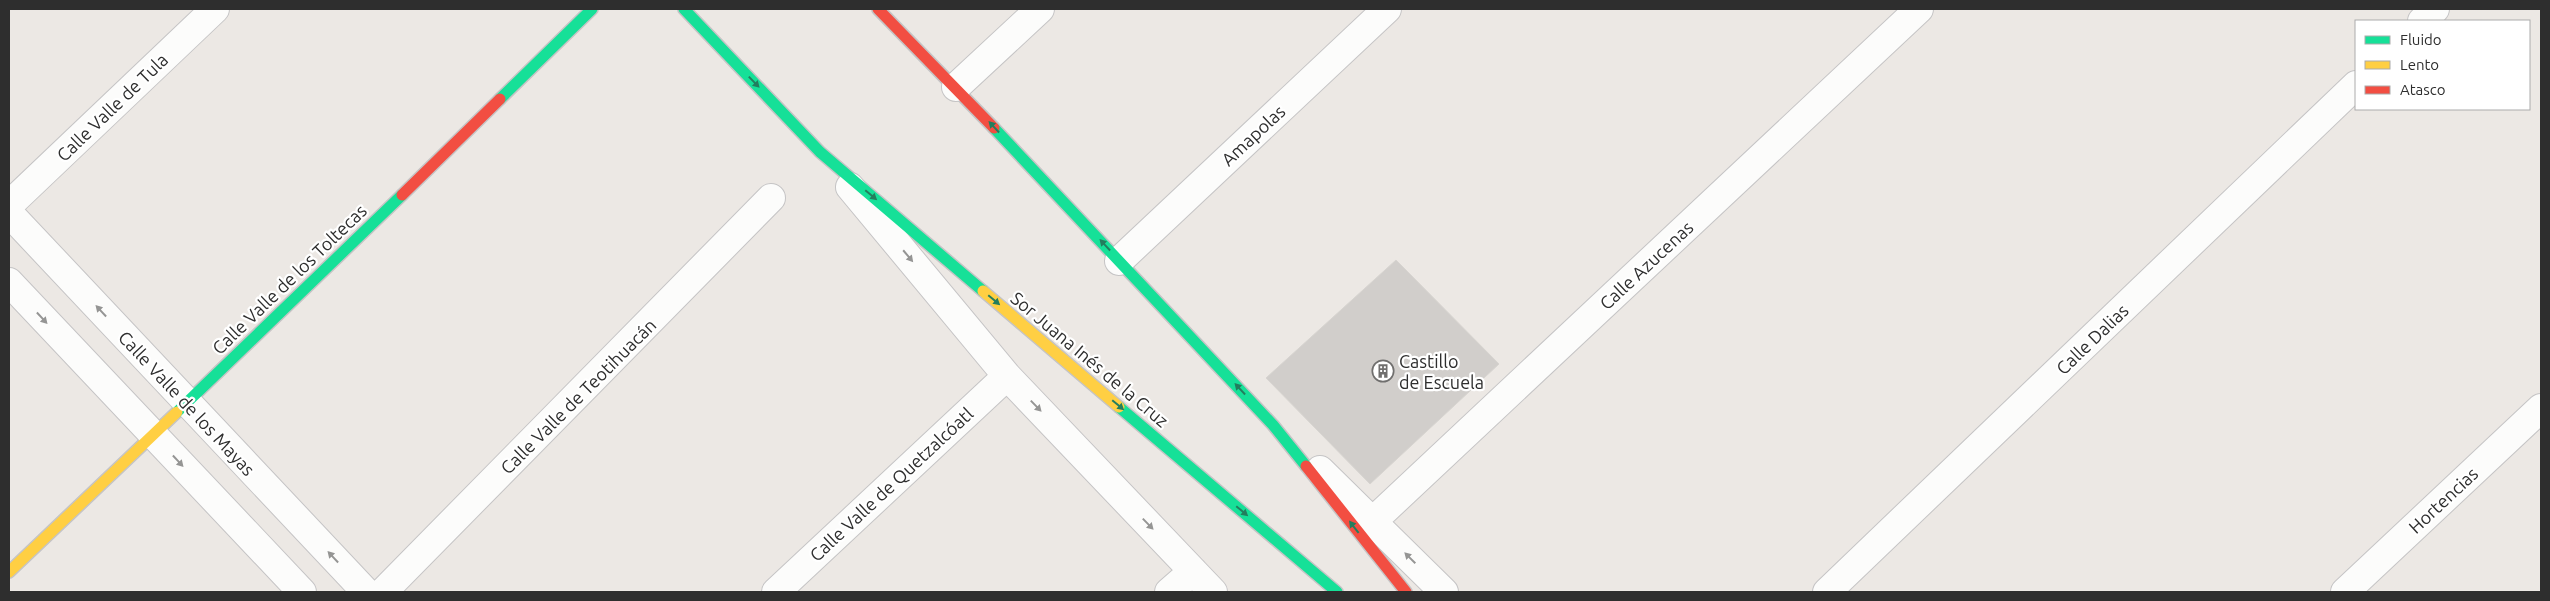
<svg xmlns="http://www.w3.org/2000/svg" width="2550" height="601" font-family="Ubuntu,sans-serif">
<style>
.building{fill:#d1cecb;stroke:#d7d4d0}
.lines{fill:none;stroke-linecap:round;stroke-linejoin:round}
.street-casing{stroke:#c5c4c5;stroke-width:30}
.fast-casing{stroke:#c5c4c5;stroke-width:14}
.slow-casing{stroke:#c5c4c5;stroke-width:14}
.jam-casing{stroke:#c5c4c5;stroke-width:14}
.street{stroke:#fcfcfb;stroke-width:28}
.fast{stroke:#16e098;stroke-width:11}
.slow{stroke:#ffcf43;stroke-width:11}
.jam{stroke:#f24e42;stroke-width:11}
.oneway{fill:#237e5e}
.oneway2{fill:#959594}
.labels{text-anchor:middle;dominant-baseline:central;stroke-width:4.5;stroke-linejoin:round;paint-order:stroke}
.street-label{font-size:18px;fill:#2e2e2e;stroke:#fff}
.poi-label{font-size:18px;fill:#2e2e2e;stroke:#fff;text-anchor:start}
</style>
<rect width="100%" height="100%" fill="#ece8e4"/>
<path class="building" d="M1396,260L1499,364L1370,484L1266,378Z"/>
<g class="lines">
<g class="street-casing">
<path id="street" d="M2422,21L2435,9
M956,87L1040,9
M850,187L1007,376L1213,592
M9,205L215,9
M9,213L366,592
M1119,261L1387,9
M9,282L302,592
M1320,470L1444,592
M1373,521L1919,9
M383,592L771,198
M776,592L1007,376
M1169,592L1193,571
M1827,592L2356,85
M2345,592L2541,408"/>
</g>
<g class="fast-casing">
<path id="fast" d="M684,9L820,152L983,291
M500,99L592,9
M994,128L1273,425L1306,466
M1119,407L1337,592
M177,412L402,195"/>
</g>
<g class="slow-casing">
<path id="slow" d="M983,291L1119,407
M9,572L177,412"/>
</g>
<g class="jam-casing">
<path id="jam" d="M878,9L994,128
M402,195L500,99
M1306,466L1406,592"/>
</g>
<use href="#street" class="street"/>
<use href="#fast" class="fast"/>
<use href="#slow" class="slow"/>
<use href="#jam" class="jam"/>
</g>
<defs><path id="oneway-solid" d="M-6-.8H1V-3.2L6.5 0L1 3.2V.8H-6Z" transform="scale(1.25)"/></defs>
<g class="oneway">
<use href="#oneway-solid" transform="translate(754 82) rotate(46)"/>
<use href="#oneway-solid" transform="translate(994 127) rotate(-133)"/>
<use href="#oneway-solid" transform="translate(871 195) rotate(40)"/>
<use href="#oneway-solid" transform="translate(1105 245) rotate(-133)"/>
<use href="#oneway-solid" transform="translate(994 300) rotate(40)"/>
<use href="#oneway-solid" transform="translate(1240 389) rotate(-133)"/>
<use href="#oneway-solid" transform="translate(1118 405) rotate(40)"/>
<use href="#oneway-solid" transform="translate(1242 511) rotate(40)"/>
<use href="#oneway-solid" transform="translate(1354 527) rotate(-128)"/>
</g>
<g class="oneway2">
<use href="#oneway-solid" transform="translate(908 256) rotate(50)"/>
<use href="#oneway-solid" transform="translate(101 311) rotate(-133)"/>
<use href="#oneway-solid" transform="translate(42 318) rotate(47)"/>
<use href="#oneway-solid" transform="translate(1036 406) rotate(46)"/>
<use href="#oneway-solid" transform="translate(178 461) rotate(47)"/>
<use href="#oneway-solid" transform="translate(1148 524) rotate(46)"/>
<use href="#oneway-solid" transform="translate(333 557) rotate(-133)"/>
<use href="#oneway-solid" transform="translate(1410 558) rotate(-135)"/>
</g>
<defs>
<g id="building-ring" transform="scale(1.125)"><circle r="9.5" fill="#fff" stroke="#706f6e" stroke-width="1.5"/><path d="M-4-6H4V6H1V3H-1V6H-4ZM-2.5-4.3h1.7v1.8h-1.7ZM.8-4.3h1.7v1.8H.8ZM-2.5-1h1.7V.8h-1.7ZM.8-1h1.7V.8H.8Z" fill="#706f6e"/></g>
</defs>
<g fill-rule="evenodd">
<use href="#building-ring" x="1383" y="371"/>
</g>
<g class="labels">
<g class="street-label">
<text transform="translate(112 107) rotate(-44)">Calle Valle de Tula</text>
<text transform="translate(1253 135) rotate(-43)">Amapolas</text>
<text transform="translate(1646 265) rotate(-43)">Calle Azucenas</text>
<text transform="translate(289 279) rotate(-44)">Calle Valle de los Toltecas</text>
<text transform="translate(2092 339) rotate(-44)">Calle Dalias</text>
<text transform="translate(1090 359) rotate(40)">Sor Juana Inés de la Cruz</text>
<text transform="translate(578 396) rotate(-45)">Calle Valle de Teotihuacán</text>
<text transform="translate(187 403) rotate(47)">Calle Valle de los Mayas</text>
<text transform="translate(891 484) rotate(-43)">Calle Valle de Quetzalcóatl</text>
<text transform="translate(2443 500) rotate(-43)">Hortencias</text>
</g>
<g class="poi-label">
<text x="1399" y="361">Castillo<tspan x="1399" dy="21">de Escuela</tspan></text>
</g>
</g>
<rect width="2550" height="601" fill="none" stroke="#2e2e2e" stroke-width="20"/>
<rect x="2355" y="20" width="175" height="90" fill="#ffffff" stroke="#ababab"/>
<rect x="2365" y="36" width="25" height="8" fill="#16e098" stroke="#ababab"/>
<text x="2400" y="45" font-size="15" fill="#2e2e2e">Fluido</text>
<rect x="2365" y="61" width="25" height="8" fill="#ffcf43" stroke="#ababab"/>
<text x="2400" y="70" font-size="15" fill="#2e2e2e">Lento</text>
<rect x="2365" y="86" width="25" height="8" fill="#f24e42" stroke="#ababab"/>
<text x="2400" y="95" font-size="15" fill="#2e2e2e">Atasco</text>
</svg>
